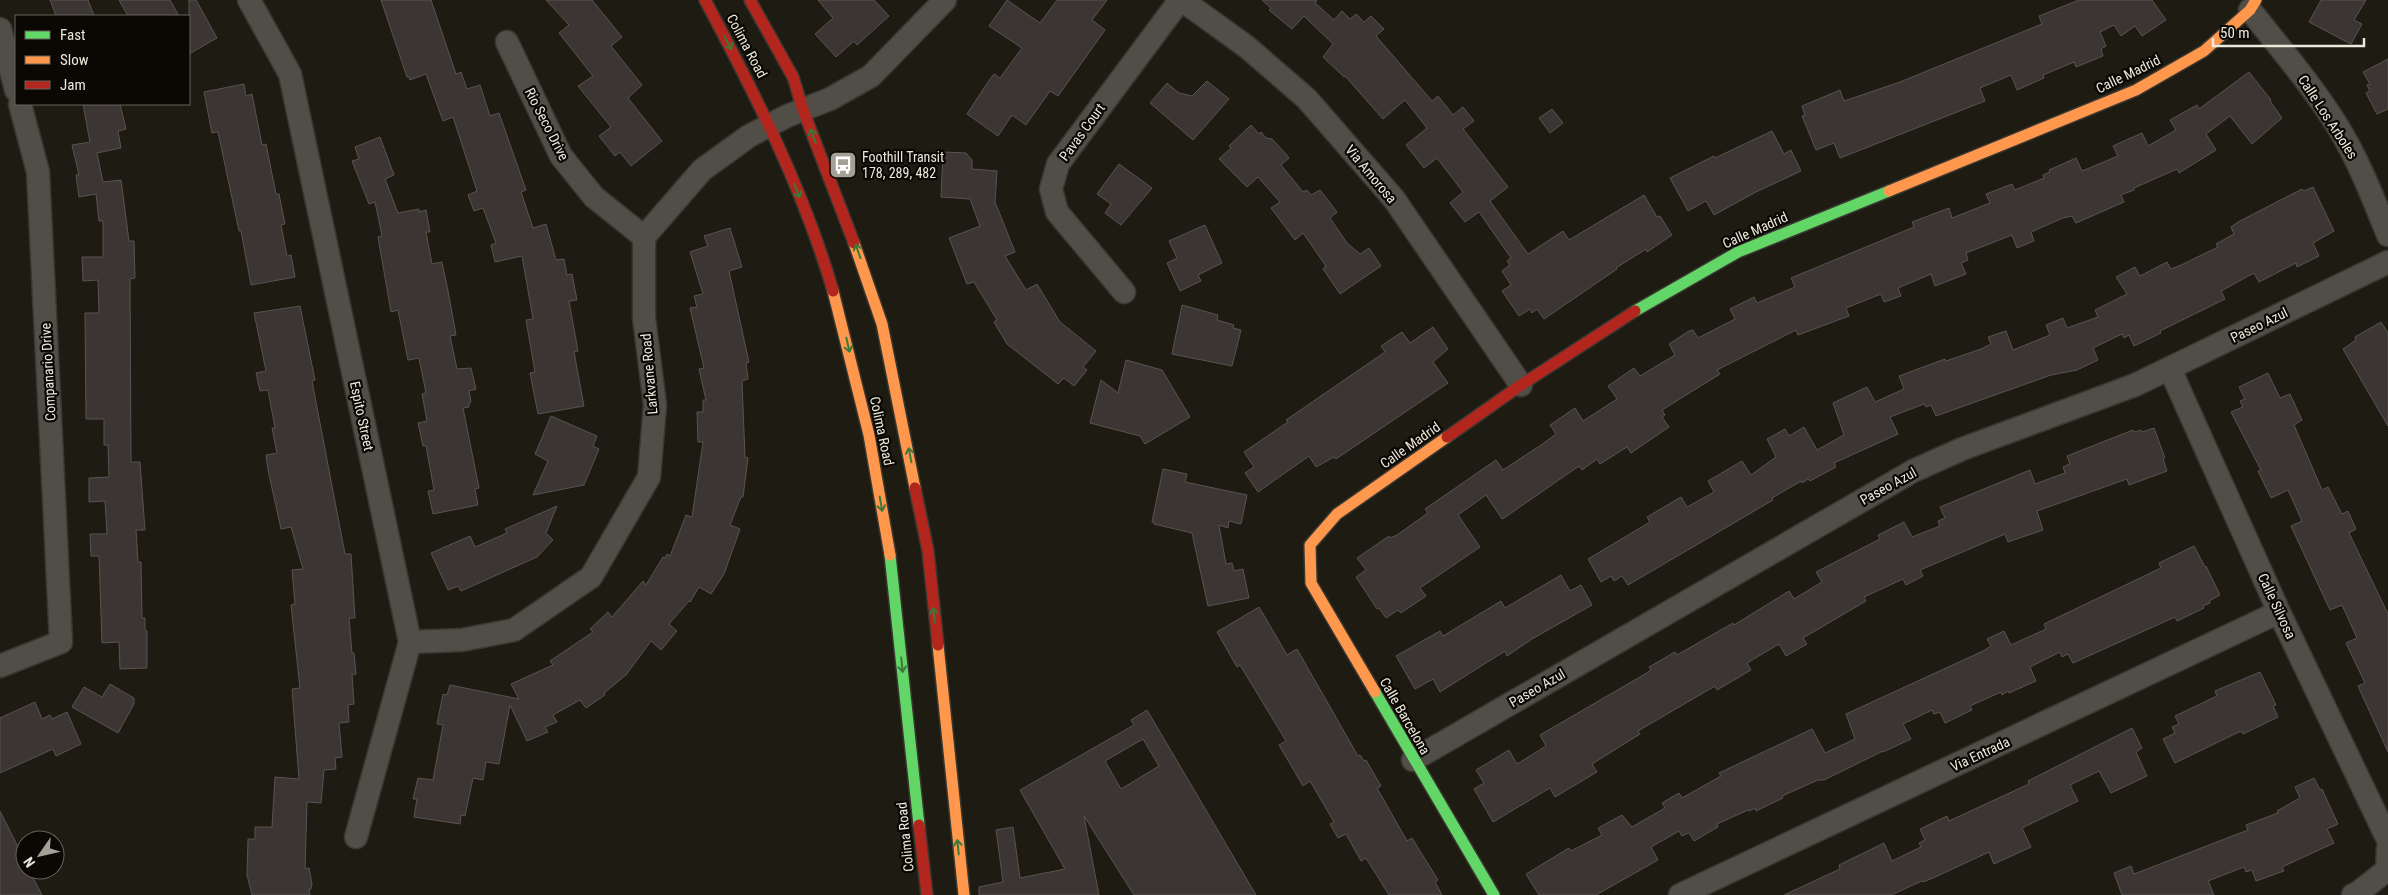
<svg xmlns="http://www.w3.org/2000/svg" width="2388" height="895" font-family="'Roboto Condensed',sans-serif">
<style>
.building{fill:#3b3633;stroke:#595351;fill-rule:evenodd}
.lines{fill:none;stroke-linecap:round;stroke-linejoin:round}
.street-casing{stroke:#393730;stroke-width:25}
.fast-casing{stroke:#393730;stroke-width:14}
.slow-casing{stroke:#393730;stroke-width:14}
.jam-casing{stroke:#393730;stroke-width:14}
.street{stroke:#514e47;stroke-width:22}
.fast{stroke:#63d668;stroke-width:11}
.slow{stroke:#ff974d;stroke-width:11}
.jam{stroke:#b3261e;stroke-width:11}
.oneway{stroke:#3b793b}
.labels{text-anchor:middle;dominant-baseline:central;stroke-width:4.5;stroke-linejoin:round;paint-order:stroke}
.street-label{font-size:14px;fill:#ece8dc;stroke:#0b0803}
.poi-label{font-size:14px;fill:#ece8dc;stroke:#0b0803;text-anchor:start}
</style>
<rect width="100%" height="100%" fill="#1e1b12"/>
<path class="building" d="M50,0H88L94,16H56Z
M119,0H170L179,16H128Z
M189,0H196L217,38L189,54Z
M381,0H431L456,74L461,72L467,89L480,85L490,116L499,113L526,190L521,192L533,228L546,224L556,260L564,259L567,275L572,274L577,300L569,301L578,351L574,352L584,406L538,414L530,373L535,372L526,320L533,319L522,256L495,262L491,245L496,243L483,208L474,211L468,195L477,191L453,117L443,121L426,74L410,80L409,77H407Z
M546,0H592L622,37L611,46L642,85L628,98L662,141L631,166L620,152L615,156L599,136L611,127L578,86L593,76L559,33L569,25Z
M818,0H874L889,16L857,45L854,41L836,57L815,34L833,18Z
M1007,0L1040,23L1057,0H1107L1092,20L1105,30L1058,96L1050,91L1026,125L1012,115L998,136L967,114L988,82L994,74L1000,78L1022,48L989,26Z
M1262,0H1317L1315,3L1334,20L1342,11L1350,19L1356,14L1364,22L1371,16L1384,29L1376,36L1432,101L1438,96L1453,115L1463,107L1474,121L1463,129L1508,187L1490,201L1528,254L1563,231L1569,240L1644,195L1657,217L1660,216L1672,235L1647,252L1646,249L1616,268L1617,269L1544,319L1537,309L1532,313L1530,309L1519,316L1502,291L1511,285L1502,271L1510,265L1507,261L1511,258L1479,212L1465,222L1450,203L1463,192L1437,158L1424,168L1406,145L1427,128L1405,100L1383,119L1345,76L1344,77L1323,57L1333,44L1304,16L1292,29L1269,10L1271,8Z
M2079,0H2152L2166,20L2142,36L2135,26L2121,36L2114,25L2100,32L2106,46L2101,49L2103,56L2076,67L2074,62L2043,75L2044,78L2017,90L2011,75L1980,88L1985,101L1840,158L1834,143L1816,150L1802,116L1805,115L1802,106L1840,90L1844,101L1900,82L2042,24L2039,16Z
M2321,0H2366L2354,20L2362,24L2351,44L2309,22Z
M2388,59V109L2377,114L2366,93L2370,91L2367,85L2370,84L2363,72Z
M2249,72L2271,100L2270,101L2282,118L2252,144L2230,116L2206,134L2216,150L2179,173L2177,169L2134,188V190L2121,195L2124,202L2076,223L2072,216L2063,218L2031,232L2034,241L2017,248L2012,235L1966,253L1968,260L1961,263L1966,274L1935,286L1931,274L1898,288L1901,296L1884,302L1881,294L1846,308L1849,316L1798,335L1796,330L1717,370L1720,374L1662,410L1665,415L1662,417L1669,427L1631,453L1627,447L1600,464L1597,459L1582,470L1579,466L1504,518L1502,519L1486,495L1458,515L1480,547L1420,588L1426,596L1401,613L1398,610L1386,618L1379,608L1377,609L1356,577L1366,570L1357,558L1389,536L1390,538L1397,535L1428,513L1425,509L1496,460L1503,470L1541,445L1556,434L1550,425L1575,408L1583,421L1617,399L1608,386L1634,368L1640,376L1675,355L1669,344L1689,331L1693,330L1698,338L1735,319L1730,309L1754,297L1757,303L1795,287L1791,278L1914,227L1912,222L1949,208L1952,218L1990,203L1986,194L2012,184L2015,190L2044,178L2043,175L2050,172L2049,170L2076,158L2082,171L2118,156L2113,146L2142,133L2148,146L2176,130L2170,120L2197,105L2199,109Z
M1207,81L1229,99L1193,140L1150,103L1167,83L1179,93L1192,96Z
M244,84L246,96L252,94L262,145L266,144L276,194H279L285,224L281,225L287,256L291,255L295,277L251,285L241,231H239L218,132L212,133L204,92Z
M83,104H120L126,129L118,131L121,148L97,153L103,182L121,180L129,241H134L135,278L130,279L131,462H140L145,530H136L138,562H141L142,618H145V630L147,631V668L120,669L119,642L102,643L99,556H91L90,534H107L105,501L89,502V478L109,477L108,445H104V419H86L85,313H99L98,280L83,281L82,257H103V221H99L96,194L79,197L76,175H79L72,145L90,142Z
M1552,109L1563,123L1550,133L1539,118Z
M1251,125L1259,134L1261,132L1266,138L1272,139L1286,154L1289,158L1281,165L1303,192L1307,190L1311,195L1320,190L1337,212L1330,218L1347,243L1360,254L1369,248L1381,266L1340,294L1323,269L1326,266L1303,233L1295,240L1271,208L1280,202L1258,177L1247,187L1219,159L1231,148L1229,146Z
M1772,131L1784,154L1791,150L1801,171L1756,192L1714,215L1706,201L1688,211L1670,178L1714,156L1715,158Z
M380,137L394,175L385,179L398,213L419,209V212L426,210L430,232H426L432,264L442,262L448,291L456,335L450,336L457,369L471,368L476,389L469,391L471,402L469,403V407L463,408L479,488L475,489L478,505L433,514L428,491L434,490L426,446H423L418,423L427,421L422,394L426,393L419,358L408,360L398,310L391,312L378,237L382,236L375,202L369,204L352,161L359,159L355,147Z
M943,152L966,153L972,160V169L997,171L995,202L1015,252L1005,256L1026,290L1037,284L1060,322L1096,351L1083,367L1087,370L1074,386L1064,378L1058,384L1007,344L994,322L997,320L974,282L967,284L949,238L980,226L970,199L941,197Z
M1119,164L1152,188L1121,225L1105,213L1111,204L1097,194Z
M2313,187L2334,231L2313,243L2319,256L2297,267L2296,263L2259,282L2254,273L2221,291L2225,299L2160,331L2161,333L2134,346L2129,335L2124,338L2122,334L2093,348L2098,360L2077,370L2051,375L1936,416L1931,405L1926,407L1924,404L1890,417L1898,434L1834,463L1836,467L1810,481L1808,479L1802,483L1801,481L1772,498L1773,500L1628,585L1622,576L1614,581L1611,576L1601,582L1588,559L1650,522L1647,517L1681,497L1687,507L1714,492L1708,481L1742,461L1751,475L1776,457L1767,439L1785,429L1789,436L1804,427L1817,450L1844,435L1833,403L1867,387L1875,402L1904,389L1899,376L1945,359L1946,361L1981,349L1991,344L1988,337L2006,331L2013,350L2050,335L2046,325L2063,318L2067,328L2098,317L2095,310L2127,294L2116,277L2135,267L2140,276L2167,262L2171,269L2179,266L2218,247L2216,244L2234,234L2231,227L2238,222L2302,189L2304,191Z
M1205,225L1222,263L1198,275L1201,281L1180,291L1167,263L1177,258L1169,241Z
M730,228L742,267L729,271L749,362L746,363L748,379L742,381L745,457L748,458L743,497H741L730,525L740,529L724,574L711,594L699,587L690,602L689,601L669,624L677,631L661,650L651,641L626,675L604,693L605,695L586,708L580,700L553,715L557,722L545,727L548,732L527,741L510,705L499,764L486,762L483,780L473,778L465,816L461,815L460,824L414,817L417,799H413L418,778L433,780L443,725L437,724L443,694L447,695L450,685L519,699L511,684L553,665L550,661L593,632L590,629L608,612L612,617L643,581L646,585L663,557L665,558L667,554L670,556L686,515L692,517L703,442H698L697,412H703V400H706L699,369L704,368L690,308L697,307L694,296L703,294L690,252L708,246L704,236Z
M1182,305L1218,315L1217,320L1234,325L1233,328L1241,330L1232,366L1172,354Z
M300,306L315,380L312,381L345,554H351L355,618H349L352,653H354L356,674L352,675L354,704L348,705L349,722L339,723L342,757L335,758L336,769L324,770L321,803L307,802L305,869L309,868L312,884L311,889H309L310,895H252L247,875L248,839H255V827H272L275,777L299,779L292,689L300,688L291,605L295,604L292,570L303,569L291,527L281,529L268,470L266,455L277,453L272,428H275L268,390L260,391L256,373L266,371L254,313Z
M2381,322L2388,333V426L2343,349L2356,340L2355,337Z
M1433,327L1448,349L1433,362L1448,383L1336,459L1334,457L1316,467L1309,456L1258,492L1245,473L1254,467L1244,452L1288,422L1286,420L1385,352L1381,346L1402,332L1410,343Z
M1126,360L1162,370L1190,417L1145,444L1140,436L1090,423L1101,380L1118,393Z
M2268,373L2280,398L2290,394L2302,420L2294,425L2322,490L2328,487L2342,514L2348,511L2356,529L2349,533L2388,614V752L2358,686L2365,683L2346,643L2357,638L2342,605L2330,610L2291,526L2302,521L2288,490L2271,498L2258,471L2261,470L2231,412L2243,407L2240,401L2245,399L2239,387Z
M551,416L597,436L593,446L599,449L584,485L533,495L548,461L535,454Z
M2154,428L2165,458L2163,459L2167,471L2129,485L2127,479L2037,511L2043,530L2008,542L2005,534L1920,570L1923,576L1906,585L1903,579L1864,597L1866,601L1803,638L1807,644L1786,656L1779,644L1747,663L1751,670L1717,690L1715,686L1638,731L1640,734L1592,764L1597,772L1555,797L1550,788L1493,822L1474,789L1484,783L1476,770L1509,750L1517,764L1546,746L1540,735L1645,674L1651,670L1649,667L1675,652L1677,655L1733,623L1734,625L1789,591L1794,599L1822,582L1816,572L1880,539L1878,535L1904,522L1912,537L1940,526L1938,521L1945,518L1940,507L2030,470L2035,484L2065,473L2063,467L2070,464L2067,456L2133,430L2134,432L2141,430L2142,432Z
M1163,469L1187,474L1185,482L1247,495L1241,524L1229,521L1228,528L1219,525L1226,564L1232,563L1234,571L1243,569L1249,598L1208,606L1192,533L1154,524V522H1152Z
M557,506L546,533L553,540L537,557L461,591L458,586L448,590L431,553L470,536L475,547L507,533L505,529Z
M2194,546L2205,567L2206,566L2220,595L2209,601L2210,603L2203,606L2204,608L2177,621L2175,617L2073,663L2068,654L2062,657L2060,652L2030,667L2036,681L2009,693L2008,691L2002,695L2001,692L1970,706L1972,710L1945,723L1940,712L1934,714L1932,710L1903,724L1911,739L1883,752V751L1824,780H1818L1782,796L1783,798L1756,811L1755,808L1749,811L1748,810L1717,824L1718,827L1694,841L1689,833L1682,836L1679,831L1651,847L1658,860L1596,895H1539L1526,874L1569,848L1571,851L1602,835L1598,828L1622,815L1632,827L1665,808L1662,803L1679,793L1682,798L1721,776L1719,773L1812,729L1825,753L1855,739L1846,714L1983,651L1991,646L1987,639L2004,631L2011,645L2046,629L2044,624L2161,568L2159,563Z
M1561,575L1570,591L1581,585L1592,605L1532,639L1507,656L1505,651L1440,692L1433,679L1415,689L1396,656L1440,631L1443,636L1501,601L1505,608Z
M1259,607L1287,655L1297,649L1358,756L1360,755L1364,761L1366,760L1381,786L1377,788L1407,841L1412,838L1438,880L1435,882L1442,895H1389L1366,858L1361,861L1346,834L1338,838L1330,824L1334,822L1310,781L1303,786L1279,745L1286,741L1240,665L1237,667L1217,632Z
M2260,672L2276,705L2273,706L2278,717L2243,734L2241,731L2175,763L2163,739L2175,733L2172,727L2179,724L2175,716L2217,696L2215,691Z
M110,684L134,698V704L118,733L72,707L84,687L102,697Z
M35,702L42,719L50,715L52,719L67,712L81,744L56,756L53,749L0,773V718Z
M1147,710L1256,895H1134L1084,816L1099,895H979V887L1003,882L996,830L1013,827L1020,878L1065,869L1020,790L1134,725L1131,720ZM1143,739L1159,766L1121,789L1105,761Z
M2132,728L2142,748L2136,752L2147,776L2111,793L2099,771L2070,785L2078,801L2022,828L2031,847L1994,864L1989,852L1933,878L1923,882L1922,881L1891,895H1784L1840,869L1839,865L1884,843L1892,861L1921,847L1919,843L1925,840L1920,829L1947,816L1949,821L2029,784L2028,781Z
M2314,778L2320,790L2322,789L2338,824L2327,829L2334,843L2282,867L2284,871L2256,881L2252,870L2246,872L2244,867L2208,881L2214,895H2122L2114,873L2131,866L2134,874L2248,830L2246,825L2278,813L2277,811L2300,798L2295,787Z
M0,811L25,861V870H29L42,895H0Z"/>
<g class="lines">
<g class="street-casing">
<path id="street" d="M249,0L290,74L410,642L356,837
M1182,0L1247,47L1307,99L1394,199L1521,385
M2250,10C2280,48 2312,85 2338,127C2359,161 2373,198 2388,235
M0,29L16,90
M507,42L561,156L594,197L644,237
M1124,292L1057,212L1051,189L1058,164L1180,0
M2170,369L2279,612L2388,840
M410,642L462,640L514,630L591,577L649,477L655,405L644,318V237L702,170L749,136L787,116L830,99L871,76L945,0
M0,666L61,642L38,172L20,104
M1413,760L1913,471L1962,449L2135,385L2388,262
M1680,895L2279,612
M2353,895L2359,892L2387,870L2388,848"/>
</g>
<g class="fast-casing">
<path id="fast" d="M1635,311L1738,252L1889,191
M890,555L919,825
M1375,692L1494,895"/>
</g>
<g class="slow-casing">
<path id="slow" d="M1889,191L2136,90L2204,51L2250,10L2256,0
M854,243L882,324L915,488
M833,291L869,435L890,555
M938,645L964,895
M1375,692L1311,583L1310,545L1337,514L1447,437"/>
</g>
<g class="jam-casing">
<path id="jam" d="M705,0C755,94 803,188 833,291
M750,0L793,77L803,110L854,243
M1447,437L1521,385L1635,311
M915,488L928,551L938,645
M919,825L927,895"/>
</g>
<use href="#street" class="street"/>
<use href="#fast" class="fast"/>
<use href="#slow" class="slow"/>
<use href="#jam" class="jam"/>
</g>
<defs><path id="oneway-shaft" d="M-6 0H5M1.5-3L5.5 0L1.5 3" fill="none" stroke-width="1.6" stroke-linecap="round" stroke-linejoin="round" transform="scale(1.25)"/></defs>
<g class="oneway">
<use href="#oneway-shaft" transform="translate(728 43) rotate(62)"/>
<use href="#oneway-shaft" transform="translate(813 136) rotate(-111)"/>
<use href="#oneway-shaft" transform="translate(797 191) rotate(68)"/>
<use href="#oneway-shaft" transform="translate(858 251) rotate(-109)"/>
<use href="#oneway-shaft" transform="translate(848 345) rotate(77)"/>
<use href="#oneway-shaft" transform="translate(910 455) rotate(-101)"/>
<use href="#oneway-shaft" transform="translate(881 504) rotate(80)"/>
<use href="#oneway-shaft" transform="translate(934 615) rotate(-96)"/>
<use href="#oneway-shaft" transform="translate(902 665) rotate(84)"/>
<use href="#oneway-shaft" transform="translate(958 847) rotate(-96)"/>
</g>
<defs>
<g id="bus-square" transform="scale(1.4375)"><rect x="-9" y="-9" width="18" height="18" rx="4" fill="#a4a095" stroke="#0b0803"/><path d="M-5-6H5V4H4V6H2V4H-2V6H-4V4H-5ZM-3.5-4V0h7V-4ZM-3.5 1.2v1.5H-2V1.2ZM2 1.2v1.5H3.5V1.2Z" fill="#fff"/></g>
</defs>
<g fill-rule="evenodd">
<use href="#bus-square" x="843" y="165"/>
</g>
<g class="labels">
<g class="street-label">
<text transform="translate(747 46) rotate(62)">Colima Road</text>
<text transform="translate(2128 74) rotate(-26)">Calle Madrid</text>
<text transform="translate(2328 117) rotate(57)">Calle Los Arboles</text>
<text transform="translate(547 124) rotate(63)">Rio Seco Drive</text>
<text transform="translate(1082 132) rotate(-54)">Pavas Court</text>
<text transform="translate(1371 174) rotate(50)">Via Amorosa</text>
<text transform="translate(1755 230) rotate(-24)">Calle Madrid</text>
<text transform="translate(2259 325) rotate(-26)">Paseo Azul</text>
<text transform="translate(48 372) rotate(-93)">Companario Drive</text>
<text transform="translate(649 374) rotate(-95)">Larkvane Road</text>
<text transform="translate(362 416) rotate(78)">Espito Street</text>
<text transform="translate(882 431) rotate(78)">Colima Road</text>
<text transform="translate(1410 445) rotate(-35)">Calle Madrid</text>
<text transform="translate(1888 486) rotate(-29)">Paseo Azul</text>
<text transform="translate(2277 606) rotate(65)">Calle Silvosa</text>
<text transform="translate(1537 688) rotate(-30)">Paseo Azul</text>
<text transform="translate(1405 716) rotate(60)">Calle Barcelona</text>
<text transform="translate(1980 754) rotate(-25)">Via Entrada</text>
<text transform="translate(905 837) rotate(-96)">Colima Road</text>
</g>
<g class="poi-label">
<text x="862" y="157">Foothill Transit<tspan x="862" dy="16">178, 289, 482</tspan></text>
</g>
</g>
<rect x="15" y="15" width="175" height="90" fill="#0b0803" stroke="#65625a"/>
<rect x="25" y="31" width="25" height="8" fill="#63d668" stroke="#65625a"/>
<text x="60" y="40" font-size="15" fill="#ece8dc">Fast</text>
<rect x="25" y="56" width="25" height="8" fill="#ff974d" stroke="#65625a"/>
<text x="60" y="65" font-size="15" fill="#ece8dc">Slow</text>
<rect x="25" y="81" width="25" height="8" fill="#b3261e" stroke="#65625a"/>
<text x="60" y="90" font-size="15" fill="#ece8dc">Jam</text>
<g transform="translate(40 855) rotate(236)"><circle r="24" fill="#0b0803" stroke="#65625a"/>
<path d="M0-4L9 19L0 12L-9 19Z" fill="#a4a095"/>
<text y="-8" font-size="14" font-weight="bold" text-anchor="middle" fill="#ece8dc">N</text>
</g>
<path d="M2213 38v8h151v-8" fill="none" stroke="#ece8dc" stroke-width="2.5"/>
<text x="2220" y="38" font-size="15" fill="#ece8dc" stroke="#0b0803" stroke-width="4" paint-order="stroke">50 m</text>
</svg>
